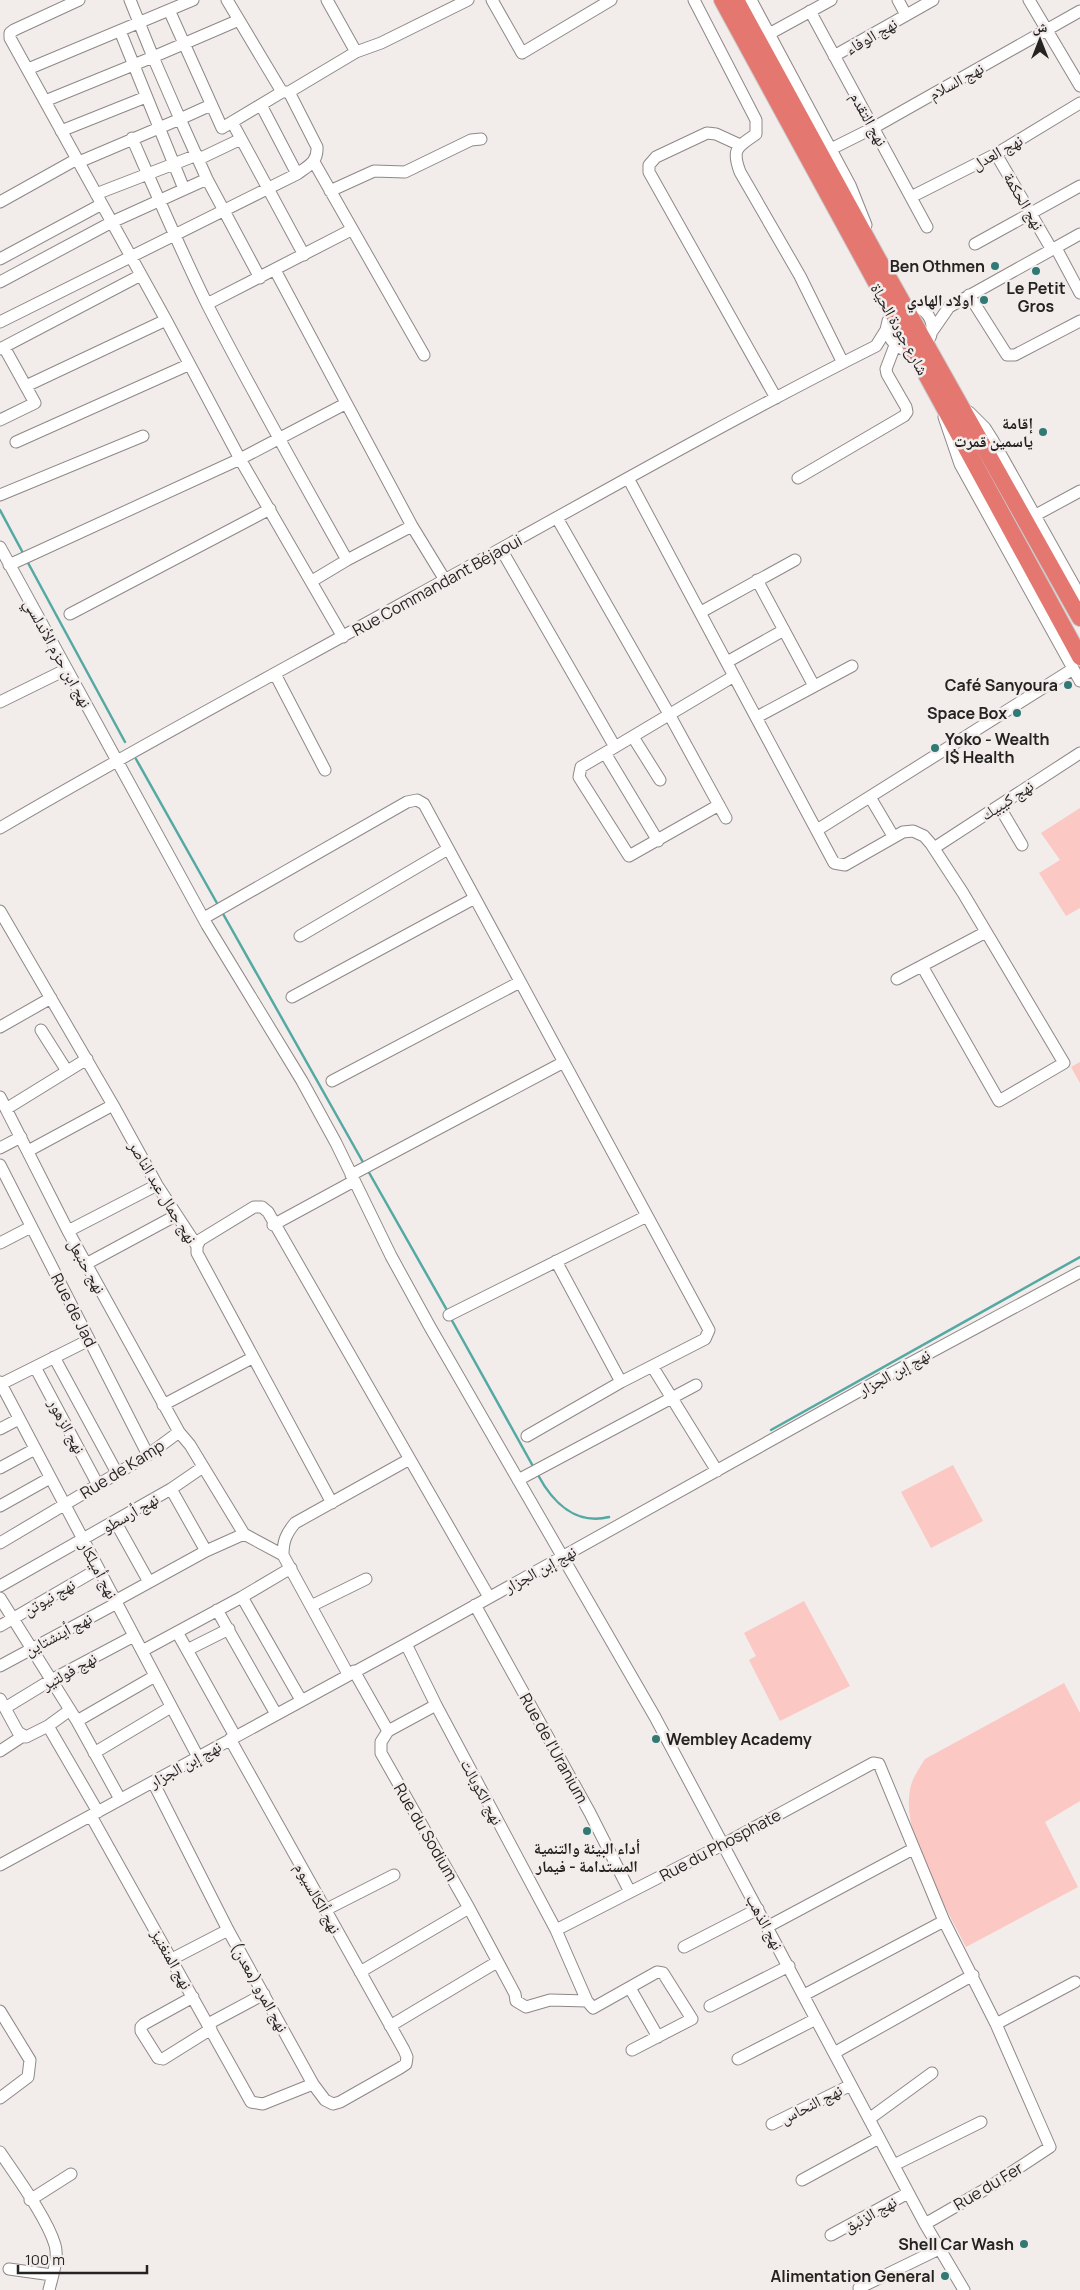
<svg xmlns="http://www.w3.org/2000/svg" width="1080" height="2290" font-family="Manrope,'Noto Naskh Arabic',sans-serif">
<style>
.green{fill:#fbc8c3}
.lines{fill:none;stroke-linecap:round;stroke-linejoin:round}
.stream{stroke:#54a9a2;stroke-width:2.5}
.minor-casing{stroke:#8e8887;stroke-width:13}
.highway-casing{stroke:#cbcaca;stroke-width:18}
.minor{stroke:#fff;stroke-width:11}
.highway{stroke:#e47770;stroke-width:16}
.poi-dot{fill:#317974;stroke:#f2eceb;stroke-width:2}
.labels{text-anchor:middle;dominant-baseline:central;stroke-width:5;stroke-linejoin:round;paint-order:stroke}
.street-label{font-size:16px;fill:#252322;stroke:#f2eceb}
.poi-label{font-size:16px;font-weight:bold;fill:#252322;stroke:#f2eceb;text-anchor:end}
</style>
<rect width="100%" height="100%" fill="#f2eceb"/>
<path class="green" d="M1080,808V908L1066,916L1039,873L1060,860L1041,833Z
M1080,1062V1083L1071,1067Z
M953,1465L983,1521L931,1548L901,1492Z
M804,1601L850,1686L780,1721L749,1660L756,1656L744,1633Z
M1064,1683L1080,1713V1801L1045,1822L1078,1887L966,1947C946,1906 901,1836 910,1790C912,1778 919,1769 925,1759Z"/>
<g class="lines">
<path class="stream" d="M0,510L23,553
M27,561L125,742
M136,759L218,905
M222,912L364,1164
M367,1169L448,1312
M450,1317L534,1468
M771,1430L1080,1257
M538,1475C553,1503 576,1525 609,1517"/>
<g class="minor-casing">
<path id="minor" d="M79,0L14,30L10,33V38L166,320L240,459L343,637
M227,0L282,92
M327,0L356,52
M492,0L522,53L611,0
M694,0L756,120V134C738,147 731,148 740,172L800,276L843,363
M751,0L850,185L866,225
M898,0L906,15
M1029,0L1080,86
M169,10L222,128L282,92H289L356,52L381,43L468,0
M810,11L927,227
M120,31L184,189
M769,34L831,0
M834,56L933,0
M28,69L193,0
M45,101L153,57L130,0
M211,105L180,119L207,179L260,278
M261,105L297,174
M232,122L304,255
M61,131L146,97
M132,138C156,193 180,249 207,304C251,390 299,475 347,560
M740,145L716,134L707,133L656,157L649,165V172L776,398
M831,149L873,128L1080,11
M996,154L1052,250
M199,159L241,139
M79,162L180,119L153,57L239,20
M314,162L424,355
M330,191L374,171L405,172L471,140L481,139
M96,194L197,155
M911,197L996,154L1080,103
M0,202L77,159
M975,244L1080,186
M1056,248L1080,293
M0,259L102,204
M275,270L412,526
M0,282L112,222L207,179
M969,295L1007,355H1015L1080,321
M207,304L351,230
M888 328a22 22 0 1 1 44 0a22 22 0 1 1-44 0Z
M0,322L297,174C308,166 318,162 317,147L289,92
M933,330L949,307L1080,234
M0,349L141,275
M26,386L166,320
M969,412L985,428L992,439L1080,596
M944,417L960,464L1080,681
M0,420L35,403L4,347
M16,442L188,365
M628,478L834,863L845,865L903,832L913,831L924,836L931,844L963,893L1064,1063L999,1101L922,966
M798,478L904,416L907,412L906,407L887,374L886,369L894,348
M0,495L143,436
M1034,516L1080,491
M557,518L669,714L726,818
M0,547L207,925L302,1081L336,1143L391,1256L430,1327L655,1717L925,2224L964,2290
M501,549L615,747L734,676
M9,565L240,459L345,404
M757,580L814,686
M312,581L347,560L412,526L445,580
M701,612L795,560
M70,614L270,509
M727,662L784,630
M275,674L325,770
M0,702L67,669
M757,717L852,666
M633,737L660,780
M615,747L581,767L579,777L629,856L719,805
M605,753L658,841
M870,797L893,836
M999,806L1022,845
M0,828C136,748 275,674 412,598C566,513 719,425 876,346L886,330L888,321
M817,830L1073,669
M934,848L1080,753
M0,911L113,1105L157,1185L197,1246V1253L332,1503
M204,918L407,802L417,800L424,804L709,1330L705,1339L621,1382L527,1436
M300,936L448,849
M897,979L986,932
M292,997L475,898
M0,1027L51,998
M41,1030L67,1071
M332,1081L520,982
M0,1097L68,1231L179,1432L190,1445L244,1534L283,1555
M6,1109L87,1059
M0,1148L21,1137
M28,1151L113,1105
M0,1165L148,1455
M351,1175L564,1062
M273,1225L354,1181
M68,1231L157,1185
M0,1243L31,1227
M197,1246L200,1240L254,1207H262L268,1212L489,1597
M556,1261L621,1382
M86,1264L175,1216
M449,1315L647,1216
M54,1357L117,1473
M652,1366L717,1471
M35,1367L98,1485
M0,1382L198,1757
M1,1384L89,1340
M163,1405L252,1358
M0,1429L19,1419
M0,1468L35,1449
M518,1480L696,1385
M171,1489L203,1467
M0,1506L50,1478
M115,1521L149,1582
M0,1543L148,1455L179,1432
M0,1586L171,1489L206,1551
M242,1597L291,1568
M0,1598L77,1721L120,1799
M115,1601L206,1551L244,1534
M475,1605L590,1813L630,1892
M311,1606L366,1579
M217,1610L276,1714
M0,1626L98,1569
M177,1632L235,1736
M406,1644L436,1705L556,1930L724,1844L873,1763L879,1764L944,1921L996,2024L1050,2147L991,2186L925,2224
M187,1650L229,1629
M142,1651L242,1597L301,1700
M0,1666L117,1603
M354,1671L388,1731L381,1742V1753L469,1908L515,1994L516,2001L526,2007L550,2000L587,2001
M348,1674L283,1555C283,1541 286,1534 295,1523L408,1460
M0,1699L18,1732L26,1737L48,1726L70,1710
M5,1708L51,1680L134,1636
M77,1721L155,1676
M48,1726L98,1812
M388,1731L436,1705
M0,1751L23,1736
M94,1753L171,1707
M153,1782L228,1930L313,2084L325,2100L333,2104L340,2102L400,2068L406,2064L407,2057L404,2050L230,1739
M91,1816L251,2102L263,2104L313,2084
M0,1865L406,1644L879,1380L1080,1272
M325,1910L394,1875
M767,1927L913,1849
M556,1930L587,2001L593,2008L657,1972L663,1973L692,2019L632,2050
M684,1947L758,1909
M172,1959L228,1930
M360,1972L469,1908
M630,1988L658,2037
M804,1995L944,1921
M193,1997L144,2024L141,2027V2031L158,2058L163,2059L211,2029
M710,2006L789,1966
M0,2011L30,2060L28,2077L0,2098
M208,2024L264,1994
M996,2024L1075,1982
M390,2026L497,1962
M834,2053L973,1975
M738,2059L816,2019
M869,2119L932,2073
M772,2124L851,2085
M0,2152C16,2176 47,2218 55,2245C59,2258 52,2277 49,2290
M894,2165L981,2122
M802,2180L879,2138
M30,2200L71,2174
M831,2235L908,2193
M9,2269L52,2275
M859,2288L939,2249"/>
</g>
<g class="highway-casing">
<path id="highway" d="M722,0L1080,657
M736,0L877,257L1080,618"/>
</g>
<use href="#minor" class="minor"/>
<use href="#highway" class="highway"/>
</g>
<g class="poi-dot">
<circle cx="995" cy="266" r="5"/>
<circle cx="1036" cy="271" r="5"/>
<circle cx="984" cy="300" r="5"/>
<circle cx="1043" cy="432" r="5"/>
<circle cx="1068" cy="685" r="5"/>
<circle cx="1017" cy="713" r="5"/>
<circle cx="935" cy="748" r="5"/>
<circle cx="656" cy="1739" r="5"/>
<circle cx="587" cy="1831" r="5"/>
<circle cx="1024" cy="2244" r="5"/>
<circle cx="945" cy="2276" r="5"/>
</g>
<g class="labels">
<g class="street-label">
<text transform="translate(871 36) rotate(-30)">نهج الوفاء</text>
<text transform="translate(956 81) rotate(-29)">نهج السلام</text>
<text transform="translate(869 119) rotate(61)">نهج التقدم</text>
<text transform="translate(997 152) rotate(-29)">نهج العدل</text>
<text transform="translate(1024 201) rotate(60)">نهج الحكمة</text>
<text transform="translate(900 329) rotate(61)">شارع جودة الحياة</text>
<text transform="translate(437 585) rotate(-29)">Rue Commandant Béjaoui</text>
<text transform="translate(58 653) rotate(61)">نهج ابن حزم الأندلسي</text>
<text transform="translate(1007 800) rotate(-33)">نهج كيبيك</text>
<text transform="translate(163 1192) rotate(59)">نهج جمال عبد الناصر</text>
<text transform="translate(87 1266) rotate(61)">نهج حنبعل</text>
<text transform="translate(74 1310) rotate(63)">Rue de Jad</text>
<text transform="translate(894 1372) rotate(-29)">نهج إبن الجزار</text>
<text transform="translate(67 1426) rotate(62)">نهج الزهور</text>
<text transform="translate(122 1469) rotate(-32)">Rue de Kamp</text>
<text transform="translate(130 1513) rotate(-30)">نهج أرسطو</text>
<text transform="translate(540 1569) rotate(-29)">نهج إبن الجزار</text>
<text transform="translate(99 1570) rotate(62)">نهج أميلكار</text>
<text transform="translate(49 1597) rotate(-30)">نهج نيوتن</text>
<text transform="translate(58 1634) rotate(-28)">نهج أينشتاين</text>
<text transform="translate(69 1671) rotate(-29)">نهج فولتير</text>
<text transform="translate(554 1748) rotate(61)">Rue de l'Uranium</text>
<text transform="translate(185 1764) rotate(-29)">نهج إبن الجزار</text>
<text transform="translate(482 1792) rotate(62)">نهج الكوبالت</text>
<text transform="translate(426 1832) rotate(60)">Rue du Sodium</text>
<text transform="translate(720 1845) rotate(-28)">Rue du Phosphate</text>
<text transform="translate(318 1898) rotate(61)">نهج ألكالسيوم</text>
<text transform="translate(765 1922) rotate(62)">نهج الذهب</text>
<text transform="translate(172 1959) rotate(61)">نهج المنغنيز</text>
<text transform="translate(260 1987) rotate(61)">نهج المرو (معدن)</text>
<text transform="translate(811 2104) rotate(-27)">نهج النحاس</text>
<text transform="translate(988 2186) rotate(-31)">Rue du Fer</text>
<text transform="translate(870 2214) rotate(-29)">نهج الزئبق</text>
</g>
<g class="poi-label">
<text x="985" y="266">Ben Othmen</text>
<text x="1036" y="288" text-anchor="middle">Le Petit<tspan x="1036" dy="18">Gros</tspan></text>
<text x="974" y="300">اولاد الهادي</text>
<text x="1033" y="423">إقامة<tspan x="1033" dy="18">ياسمين قمرت</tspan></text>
<text x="1058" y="685">Café Sanyoura</text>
<text x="1007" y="713">Space Box</text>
<text x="945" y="739" text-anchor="start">Yoko - Wealth<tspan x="945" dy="18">I$ Health</tspan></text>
<text x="666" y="1739" text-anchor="start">Wembley Academy</text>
<text x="587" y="1848" text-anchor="middle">أداء البيئة والتنمية<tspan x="587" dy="18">المستدامة - فيمار</tspan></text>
<text x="1014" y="2244">Shell Car Wash</text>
<text x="935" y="2276">Alimentation General</text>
</g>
</g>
<g transform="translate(1040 40)" stroke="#f2eceb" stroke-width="4" paint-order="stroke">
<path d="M0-4L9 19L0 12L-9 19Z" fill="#252322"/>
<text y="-8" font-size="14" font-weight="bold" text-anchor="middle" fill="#252322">ش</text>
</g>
<path d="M18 2265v8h129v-8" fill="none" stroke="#252322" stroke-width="2.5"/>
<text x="25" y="2265" font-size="15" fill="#252322" stroke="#f2eceb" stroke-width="4" paint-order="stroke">100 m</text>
</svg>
